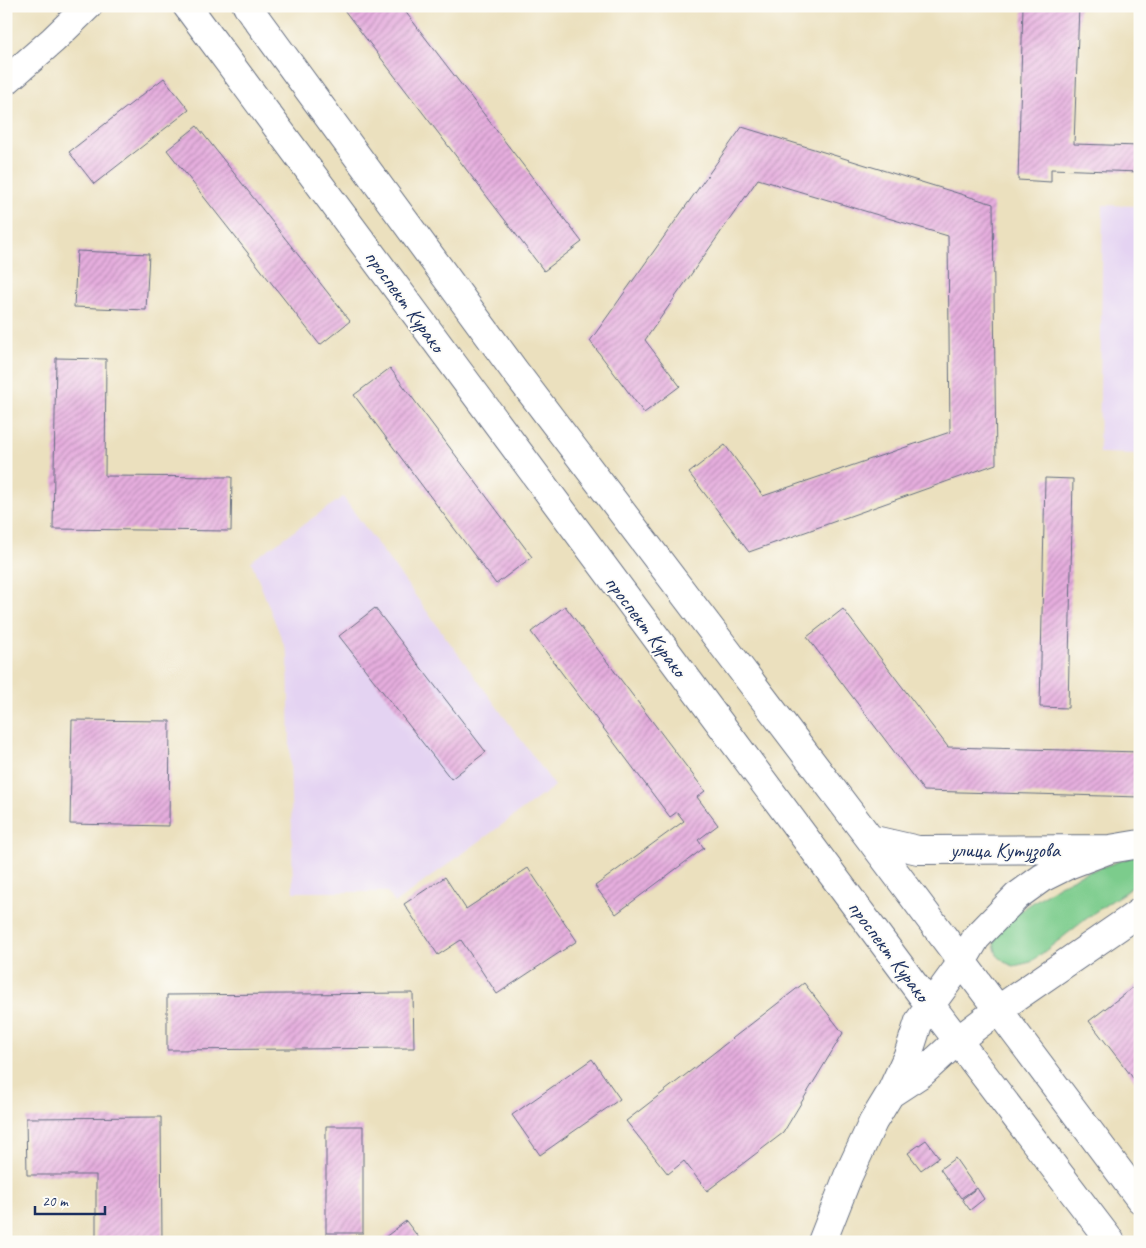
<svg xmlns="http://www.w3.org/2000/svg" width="1146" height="1248" font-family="Caveat,sans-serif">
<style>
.built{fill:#e4d3f2}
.grass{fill:#7ccc8c;stroke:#4c7e75}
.building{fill:url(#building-hatch)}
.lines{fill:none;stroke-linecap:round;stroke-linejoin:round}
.secondary-casing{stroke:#646d80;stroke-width:30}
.secondary{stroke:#fff;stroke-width:28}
.labels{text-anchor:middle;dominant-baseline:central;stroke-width:4;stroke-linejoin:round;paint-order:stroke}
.street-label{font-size:21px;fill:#1b2f5e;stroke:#fdfcf7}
</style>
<defs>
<pattern id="building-hatch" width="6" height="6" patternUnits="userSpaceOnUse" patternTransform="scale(1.25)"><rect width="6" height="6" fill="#e6aede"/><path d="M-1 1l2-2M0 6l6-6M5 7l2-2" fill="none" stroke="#ba8eb7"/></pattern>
</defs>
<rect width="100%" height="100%" fill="#fdfcf7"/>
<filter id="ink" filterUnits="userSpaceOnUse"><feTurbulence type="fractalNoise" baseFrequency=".02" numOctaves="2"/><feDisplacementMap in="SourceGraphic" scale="10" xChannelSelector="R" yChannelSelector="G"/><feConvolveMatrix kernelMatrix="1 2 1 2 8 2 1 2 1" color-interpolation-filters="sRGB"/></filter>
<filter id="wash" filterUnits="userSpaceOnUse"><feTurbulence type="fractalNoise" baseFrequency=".0096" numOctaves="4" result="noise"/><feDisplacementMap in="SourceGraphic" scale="20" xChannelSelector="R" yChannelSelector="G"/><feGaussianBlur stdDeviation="1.12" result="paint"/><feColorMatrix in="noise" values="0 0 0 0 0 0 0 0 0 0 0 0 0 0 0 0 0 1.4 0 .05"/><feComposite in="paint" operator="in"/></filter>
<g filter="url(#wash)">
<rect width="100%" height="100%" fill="#ebe0be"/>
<path class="built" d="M1103,205L1140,206V454L1099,453Z
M343,497L555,786L395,903L387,892H293L288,655L251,561Z"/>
<path class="grass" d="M1140,854V882L1095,912L1031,962L1014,966L1004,962L997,955L994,944L998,932L1017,913L1058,886L1082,874Z"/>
<g id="blocks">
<path class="building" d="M341,6H401L582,242L544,271Z
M1023,6H1079L1074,144L1140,146V172L1051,169V182L1018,180Z
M164,78L189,110L94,184L69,152Z
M197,126L350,321L320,345L167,150Z
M742,127L993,204L996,464L749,552L689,473L725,445L763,496L950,432L948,236L758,179L645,340L680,386L644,413L590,341Z
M77,251L149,254L146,310L74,307Z
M56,358L106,359L105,476L232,477L231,531L53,529Z
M390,368L532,557L496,584L354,395Z
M1045,478L1073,479L1068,708L1040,707Z
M565,606L705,791L697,797L718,825L698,840L704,848L616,914L595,886L684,821L677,812L670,817L531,632Z
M375,608L486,752L451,779L339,636Z
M843,609L948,747L1140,752V797L924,791L807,637Z
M72,720L170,721L169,826L70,824Z
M528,868L577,941L497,994L461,940L438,955L404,904L445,877L466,909Z
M1140,982V1087L1089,1021Z
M804,983L843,1033L783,1133L707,1191L684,1161L668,1174L626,1121Z
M413,993L414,1048L167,1050V995Z
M592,1059L620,1099L540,1155L512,1115Z
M161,1117L162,1242H96V1175H27L26,1118Z
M326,1126H363V1233H326Z
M926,1140L939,1157L921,1170L908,1153Z
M955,1158L976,1188L961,1198L940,1169Z
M977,1188L984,1199L970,1210L962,1199Z
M406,1221L422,1242H379Z"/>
</g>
</g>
<g filter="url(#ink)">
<use href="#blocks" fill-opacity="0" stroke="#646d80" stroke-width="1"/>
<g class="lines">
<g class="secondary-casing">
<path id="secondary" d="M187,6L930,1006L936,1012L1111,1242
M247,6L514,370L870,839L1140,1199
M6,81L53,40L88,6
M870,839L918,850L1110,849L1140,844
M890,1094L922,1073L957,1041L999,1009L1140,912
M822,1242L848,1176L873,1122L890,1094L908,1055L919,1021L962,962L976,938L1017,896L1042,878L1068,865L1110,849"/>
</g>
<use href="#secondary" class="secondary"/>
</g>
</g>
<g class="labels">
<g class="street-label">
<text transform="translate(405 301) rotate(54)">проспект Курако</text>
<text transform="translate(646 626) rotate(53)">проспект Курако</text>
<text x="1005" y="850">улица Кутузова</text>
<text transform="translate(889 951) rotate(53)">проспект Курако</text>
</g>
</g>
<rect width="1146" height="1248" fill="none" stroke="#fdfcf7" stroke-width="25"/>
<path d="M35 1206v8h70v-8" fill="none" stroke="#1b2f5e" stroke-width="2.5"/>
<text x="42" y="1206" font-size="15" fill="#1b2f5e" stroke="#fdfcf7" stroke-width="4" paint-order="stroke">20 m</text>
</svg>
